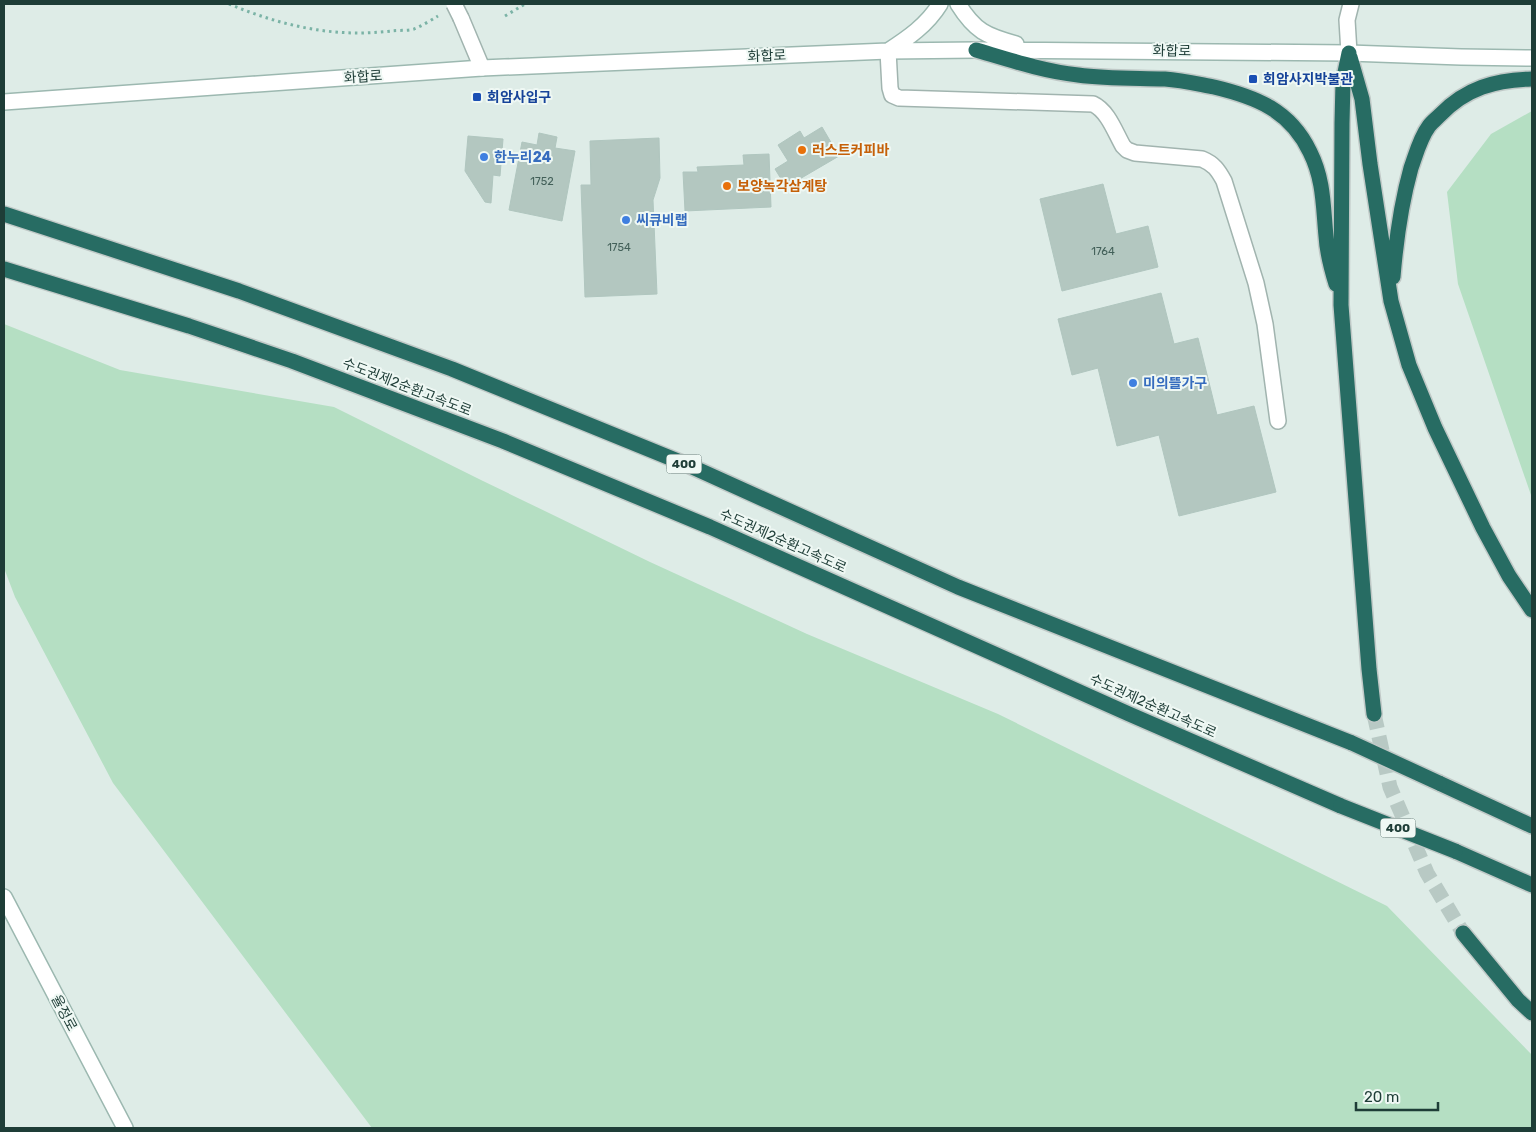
<svg xmlns="http://www.w3.org/2000/svg" width="1536" height="1132" font-family="Rubik,'Noto Sans KR',sans-serif">
<style>
.green{fill:#b5dfc3}
.building{fill:#b3c7c0;stroke:#b0c6bf}
.lines{fill:none;stroke-linecap:round;stroke-linejoin:round}
.motorway-tunnel{stroke:#b8c9c4;stroke-width:15;stroke-dasharray:15 8;stroke-linecap:butt}
.service-casing{stroke:#a1b4af;stroke-width:18}
.secondary-casing{stroke:#9cb8b0;stroke-width:18}
.motorway-casing{stroke:#c0c9c7;stroke-width:18}
.path{stroke:#7bb3a6;stroke-width:3;stroke-dasharray:2.5 4;stroke-linecap:butt}
.service{stroke:#fff;stroke-width:15}
.secondary{stroke:#fff;stroke-width:15}
.motorway{stroke:#276c63;stroke-width:15}
.service-bridge-casing{stroke:#a1b4af;stroke-width:18;stroke-linecap:butt}
.motorway-bridge-casing{stroke:#c0c9c7;stroke-width:18;stroke-linecap:butt}
.service-bridge{stroke:#fff;stroke-width:15}
.motorway-bridge{stroke:#276c63;stroke-width:15}
.transit-dot{fill:#1a4fb4;stroke:#eff8f4;stroke-width:2}
.food-dot{fill:#e8710a;stroke:#eff8f4;stroke-width:2}
.shop-dot{fill:#3f7fe0;stroke:#eff8f4;stroke-width:2}
.labels{text-anchor:middle;dominant-baseline:central;stroke-width:4;stroke-linejoin:round;paint-order:stroke}
.number-label{font-size:11px;fill:#436059}
.shield{fill:#eff8f4;stroke:#5d7570;stroke-width:1}
.shield-label{font-size:12px;font-weight:bold;fill:#1e3d37}
.street-label{font-size:14px;fill:#1e3d37;stroke:#eff8f4}
.transit-label{font-size:14px;font-weight:bold;fill:#164399;stroke:#eff8f4;text-anchor:start}
.food-label{font-size:14px;font-weight:bold;fill:#c56008;stroke:#eff8f4;text-anchor:start}
.shop-label{font-size:14px;font-weight:bold;fill:#366cbe;stroke:#eff8f4;text-anchor:start}
</style>
<rect width="100%" height="100%" fill="#deece7"/>
<path class="green" d="M1532,111V498L1458,284L1447,192L1491,134Z
M4,324L120,370L334,407L483,481L650,562L807,634L998,714L1387,906L1532,1055V1128H372L113,783L15,597L4,568Z"/>
<path class="building" d="M822,127L839,156L786,187L775,169L788,161L778,145L800,131L804,138Z
M539,133L557,137L555,148L575,151L562,221L509,210L522,142L537,145Z
M468,136L503,139L500,176L493,175L491,203L485,202L465,171Z
M659,138L660,178L653,200L657,294L585,297L581,185H591L590,141Z
M769,154L771,207L685,211L683,172H698L697,167L744,165L743,155Z
M1103,184L1116,234L1148,226L1158,267L1062,291L1040,199Z
M1161,293L1174,344L1198,338L1217,415L1254,406L1276,492L1179,516L1159,435L1117,446L1098,368L1072,375L1058,319Z"/>
<g class="lines">
<path class="motorway-tunnel" d="M1374,714L1390,787L1427,873L1463,933"/>
<g class="service-casing">
<path id="service" d="M461,18L482,68
M888,51L890,88L892,95L899,98L1093,104C1108,111 1115,132 1123,146L1127,150L1135,153L1202,159C1214,164 1218,170 1224,181L1256,283L1265,324L1278,421
M1349,53L1347,20L1351,4"/>
</g>
<g class="secondary-casing">
<path id="secondary" d="M958,4C975,31 986,36 1016,44
M888,51C908,38 927,25 940,4
M4,102L482,68L888,51L976,50L1349,53L1461,57L1532,58
M4,897L125,1128"/>
</g>
<g class="motorway-casing">
<path id="motorway" d="M976,50C1010,60 1043,71 1078,75C1107,79 1136,78 1165,79C1181,80 1198,84 1214,87C1256,97 1290,110 1310,152C1324,180 1323,206 1326,236C1327,253 1331,268 1336,284
M1349,53L1343,82L1342,123L1341,305L1369,669L1374,714
M1350,57L1362,99L1370,164L1391,301L1409,365L1435,428L1483,528L1509,576L1532,610
M4,214L239,291L452,369L690,466L958,587L1352,743
M4,269L189,326L292,361L503,441L710,527L1129,714L1341,806
M1393,277C1396,240 1401,204 1411,168C1416,154 1420,138 1429,126C1432,122 1436,119 1440,115C1466,88 1495,80 1532,79
M1439,783L1532,826
M1455,851L1532,885
M1463,933L1518,1000L1532,1013"/>
</g>
<path class="path" d="M229,4C282,26 334,38 391,31C398,30 407,31 414,29C422,26 431,20 438,16
M505,16L525,4"/>
<use href="#service" class="service"/>
<use href="#secondary" class="secondary"/>
<use href="#motorway" class="motorway"/>
<g class="service-bridge-casing">
<path id="service-bridge" d="M454,4L461,18"/>
</g>
<g class="motorway-bridge-casing">
<path id="motorway-bridge" d="M1352,743L1439,783
M1341,806L1455,851"/>
</g>
<use href="#service-bridge" class="service-bridge"/>
<use href="#motorway-bridge" class="motorway-bridge"/>
</g>
<g class="transit-dot">
<rect x="1248" y="74" width="10" height="10" rx="2.5"/>
<rect x="472" y="92" width="10" height="10" rx="2.5"/>
</g>
<g class="food-dot">
<circle cx="802" cy="150" r="5"/>
<circle cx="727" cy="186" r="5"/>
</g>
<g class="shop-dot">
<circle cx="484" cy="157" r="5"/>
<circle cx="626" cy="220" r="5"/>
<circle cx="1133" cy="383" r="5"/>
</g>
<g class="labels">
<g class="number-label">
<text x="542" y="181">1752</text>
<text x="619" y="247">1754</text>
<text x="1103" y="251">1764</text>
</g>
<g class="shield">
<rect x="666.5" y="454.5" width="35" height="19" rx="4"/>
<rect x="1380.5" y="818.5" width="35" height="19" rx="4"/>
</g>
<g class="shield-label">
<text x="684" y="464">400</text>
<text x="1398" y="828">400</text>
</g>
<g class="street-label">
<text transform="translate(1172 51) rotate(1)">화합로</text>
<text transform="translate(767 56) rotate(-2)">화합로</text>
<text transform="translate(363 77) rotate(-4)">화합로</text>
<text transform="translate(407 387) rotate(21)">수도권제2순환고속도로</text>
<text transform="translate(783 541) rotate(24)">수도권제2순환고속도로</text>
<text transform="translate(1153 706) rotate(24)">수도권제2순환고속도로</text>
<text transform="translate(64 1013) rotate(62)">율정로</text>
</g>
<g class="transit-label">
<text x="1263" y="79">회암사지박불관</text>
<text x="487" y="97">회암사입구</text>
</g>
<g class="food-label">
<text x="812" y="150">러스트커피바</text>
<text x="737" y="186">보양녹각삼계탕</text>
</g>
<g class="shop-label">
<text x="494" y="157">한누리24</text>
<text x="636" y="220">씨큐비랩</text>
<text x="1143" y="383">미의뜰가구</text>
</g>
</g>
<rect width="1536" height="1132" fill="none" stroke="#1e3d37" stroke-width="10"/>
<path d="M1356 1102v8h82v-8" fill="none" stroke="#1e3d37" stroke-width="2.5"/>
<text x="1364" y="1102" font-size="15" fill="#1e3d37" stroke="#eff8f4" stroke-width="4" paint-order="stroke">20 m</text>
</svg>
